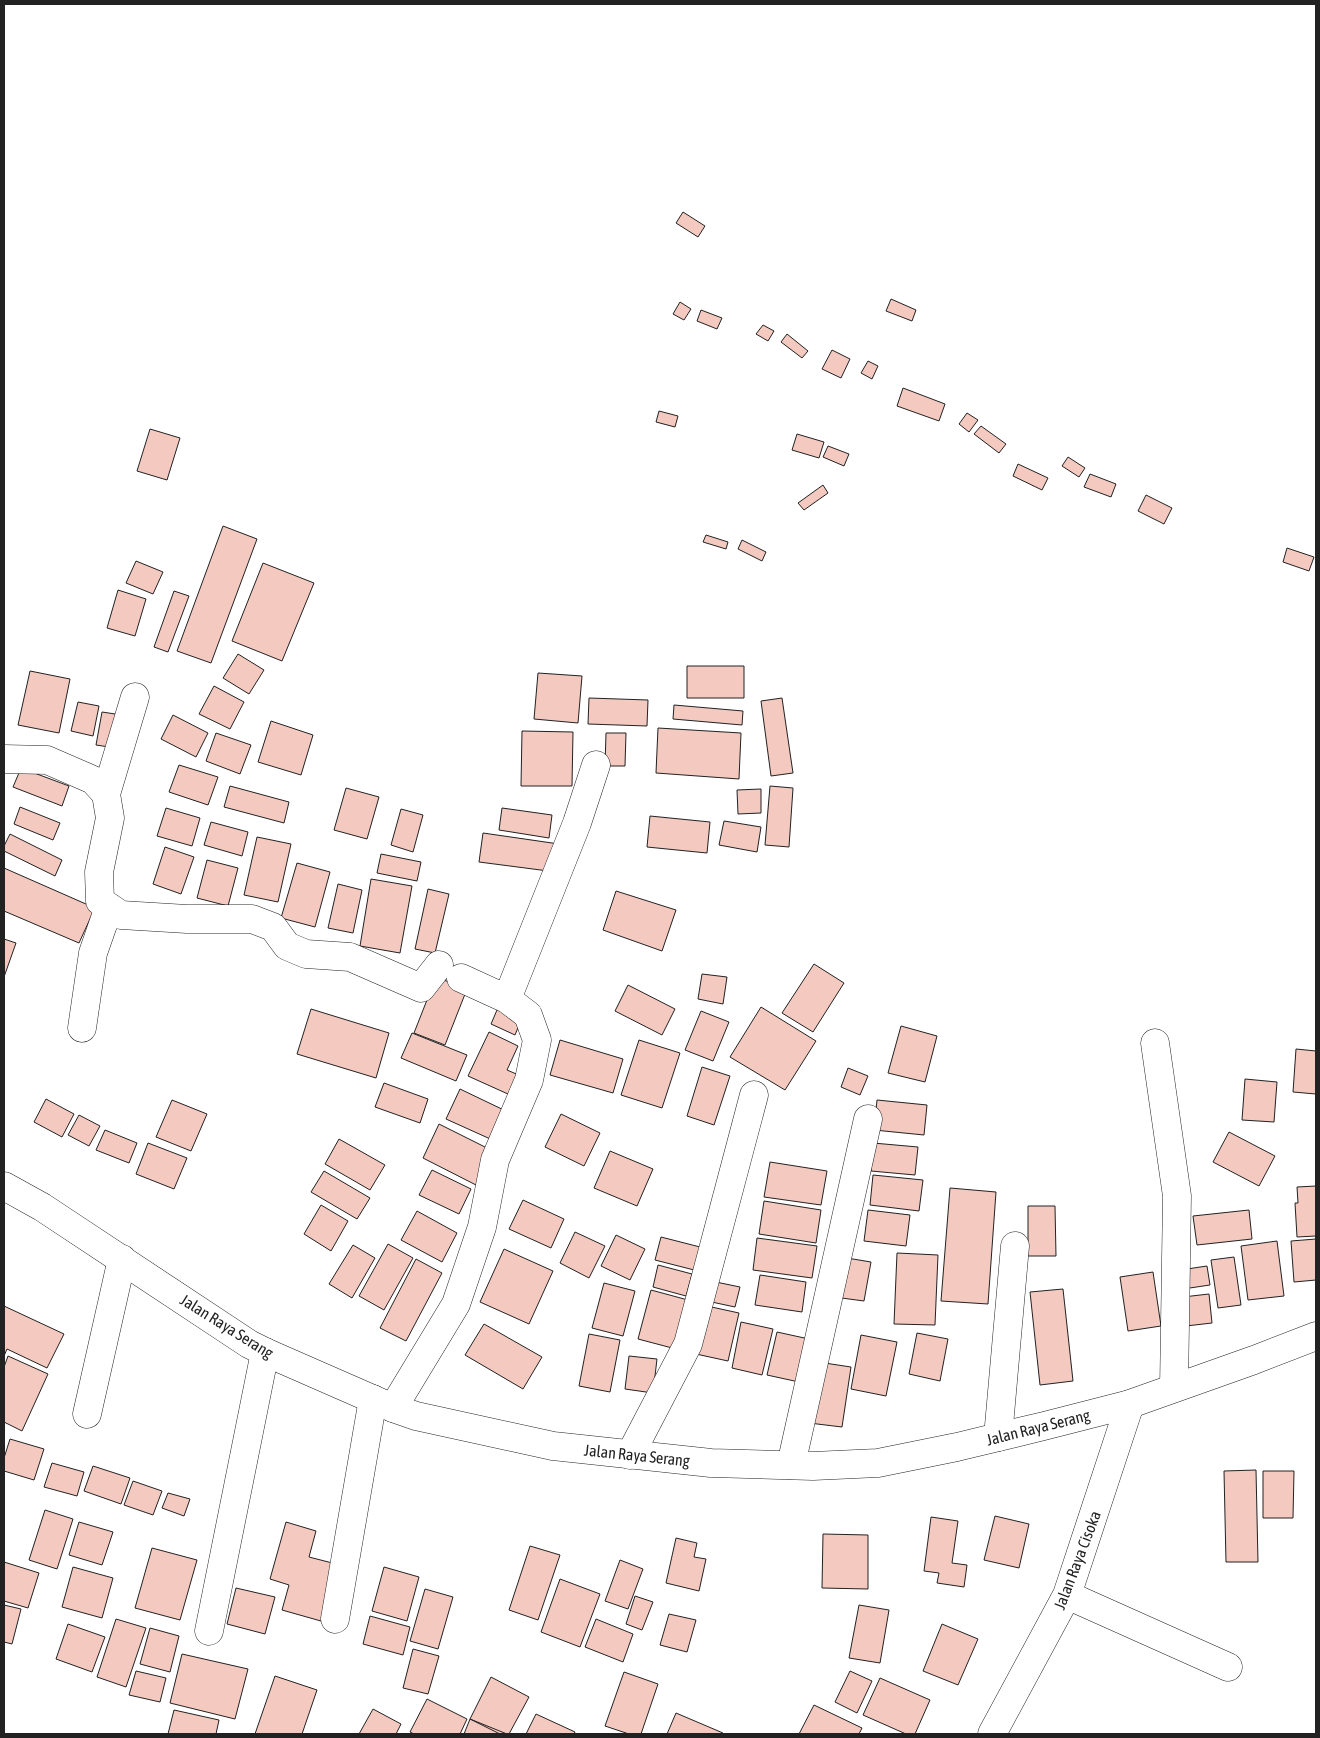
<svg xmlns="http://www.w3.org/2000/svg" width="1320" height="1738" font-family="'Asap Condensed',sans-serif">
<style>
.building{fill:#f3c9c0;stroke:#222}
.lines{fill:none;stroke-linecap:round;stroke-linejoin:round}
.minor-casing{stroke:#222;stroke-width:29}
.highway-casing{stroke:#222;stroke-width:29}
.minor{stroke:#fff;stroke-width:28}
.highway{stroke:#fff;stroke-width:28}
.labels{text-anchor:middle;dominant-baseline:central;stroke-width:4;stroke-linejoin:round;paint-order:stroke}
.street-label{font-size:16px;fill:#222;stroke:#fff}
</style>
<rect width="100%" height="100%" fill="#fff"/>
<path class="building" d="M683,212L705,226L698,237L676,223Z
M891,299L916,310L912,321L886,311Z
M680,302L691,309L684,320L673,314Z
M701,310L722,318L717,329L697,321Z
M763,325L774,331L768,341L756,334Z
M787,334L808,351L802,358L781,342Z
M832,350L850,359L841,378L822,369Z
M868,361L878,366L872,379L861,373Z
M903,388L945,404L939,421L897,406Z
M659,411L678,416L675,427L656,422Z
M967,413L978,420L969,432L959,424Z
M981,426L1006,444L999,453L974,434Z
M150,429L180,438L167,480L137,471Z
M797,434L824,442L819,458L792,450Z
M828,446L849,454L844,466L823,457Z
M1068,457L1085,468L1079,477L1062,466Z
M1018,464L1048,478L1042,490L1013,476Z
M1090,474L1116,484L1111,497L1084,487Z
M823,485L828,493L804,510L798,503Z
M1146,495L1172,508L1164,524L1138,511Z
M223,526L257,539L211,663L177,651Z
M706,535L728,542L726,549L703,542Z
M742,540L766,552L762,561L738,549Z
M1287,548L1314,557L1309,571L1283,562Z
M136,561L163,572L153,594L126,583Z
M263,563L314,583L282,661L232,641Z
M118,590L146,599L135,636L107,628Z
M174,591L189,596L168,652L154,647Z
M238,654L264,670L249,694L223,678Z
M687,666H744V698H687Z
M30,671L70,679L59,733L18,725Z
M538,673L582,676L578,723L534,719Z
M214,686L244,702L230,729L199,714Z
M589,698L648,700L647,726L588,724Z
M782,698L793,773L771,776L761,701Z
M78,702L99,706L93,736L71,731Z
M674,705L743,711L742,725L673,719Z
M102,712L122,715L116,748L96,745Z
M173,715L208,733L196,757L161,739Z
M271,721L313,735L301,775L258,762Z
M658,728L741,733L739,779L656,773Z
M522,731L573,732L572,786H521Z
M216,733L251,745L240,774L206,761Z
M606,733H626L625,766H605Z
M179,765L218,777L208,805L169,792Z
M21,768L69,786L62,806L13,787Z
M230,786L289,802L284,823L224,807Z
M770,786L793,788L789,847L765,845Z
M346,788L379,797L367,839L334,830Z
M761,789V813L738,814L737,790Z
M20,807L60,823L53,840L14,824Z
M166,808L200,818L192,846L157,836Z
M502,808L552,815L549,838L499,830Z
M401,809L423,815L413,852L391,845Z
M650,816L710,822L707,853L647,847Z
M724,821L761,827L757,852L719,845Z
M211,822L248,832L242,856L204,845Z
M483,833L559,844L556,872L479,862Z
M10,834L62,860L55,876L4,851V846Z
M257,837L291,844L278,902L244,895Z
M165,847L194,857L181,894L153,884Z
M381,854L421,862L417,881L377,873Z
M207,860L238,868L228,906L197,898Z
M297,863L330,872L315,927L281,918Z
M4,868L95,908L79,943L4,911Z
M371,879L412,886L400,953L360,946Z
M338,884L362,890L353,933L328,928Z
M428,889L449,894L435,953L415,949Z
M616,891L676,910L662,951L603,930Z
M4,939L16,943L4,977Z
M814,964L844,983L813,1032L782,1013Z
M702,974L727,977L723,1004L698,999Z
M436,977L467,989L445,1045L414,1033Z
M628,985L675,1009L662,1035L615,1011Z
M500,1003L524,1013L515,1035L491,1024Z
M761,1007L816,1041L785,1090L730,1057Z
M311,1009L389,1033L376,1078L297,1054Z
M701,1011L729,1022L713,1061L685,1050Z
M901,1026L937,1036L925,1082L888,1073Z
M489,1032L518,1046L507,1070L528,1079L519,1099L468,1076Z
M412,1033L467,1055L456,1081L401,1058Z
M560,1040L623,1059L613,1093L550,1075Z
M639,1040L680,1053L662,1108L621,1095Z
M1296,1049L1316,1051V1094L1293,1092Z
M702,1067L730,1076L714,1125L687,1116Z
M848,1068L868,1076L860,1095L841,1087Z
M1245,1079L1277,1082L1274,1122L1242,1120Z
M384,1083L428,1099L420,1123L375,1107Z
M460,1089L510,1113L497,1142L446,1119Z
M46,1099L74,1114L62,1137L34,1122Z
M172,1100L207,1114L191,1151L156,1137Z
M877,1100L927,1105L924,1135L874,1130Z
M561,1114L600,1133L584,1166L545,1147Z
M79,1115L100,1126L89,1146L68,1135Z
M439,1124L493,1151L476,1185L423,1158Z
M105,1130L137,1143L129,1163L96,1150Z
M1229,1132L1275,1156L1259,1186L1213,1162Z
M339,1139L385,1165L370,1190L325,1164Z
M148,1143L187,1158L174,1189L136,1174Z
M873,1143L918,1147L915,1175L871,1171Z
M610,1151L653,1169L637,1206L594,1188Z
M770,1162L827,1171L821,1205L764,1197Z
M432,1170L471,1189L459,1214L419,1195Z
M324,1171L370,1198L357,1219L311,1192Z
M873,1175L923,1180L919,1211L870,1205Z
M1316,1186V1236L1297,1237L1295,1203H1298L1297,1187Z
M950,1188L996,1192L988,1304L941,1301Z
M523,1200L564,1219L551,1248L509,1229Z
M764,1201L821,1210L816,1243L759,1234Z
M321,1205L348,1221L331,1251L304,1234Z
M1028,1206H1055L1056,1256H1028Z
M868,1210L910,1215L906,1246L864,1241Z
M1249,1210L1252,1239L1197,1245L1193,1216Z
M417,1211L457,1233L442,1262L401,1240Z
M575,1232L605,1246L589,1278L560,1263Z
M616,1235L645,1249L630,1280L601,1266Z
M661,1237L704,1248L698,1271L655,1260Z
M757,1238L817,1246L812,1278L753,1270Z
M1316,1239V1280L1294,1282L1291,1241Z
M1277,1241L1284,1296L1248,1300L1241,1246Z
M388,1244L413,1258L384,1310L359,1296Z
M353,1245L375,1258L352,1298L329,1284Z
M504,1249L553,1271L529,1324L480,1302Z
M897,1253L938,1255L935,1325L894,1324Z
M841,1257L871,1262L864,1301L834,1297Z
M1234,1257L1241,1305L1218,1308L1211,1260Z
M416,1259L442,1273L406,1341L380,1328Z
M658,1265L692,1274L686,1296L653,1287Z
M1207,1266L1210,1285L1183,1289L1180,1270Z
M1153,1272L1161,1326L1128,1331L1120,1277Z
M760,1275L806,1282L802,1312L755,1305Z
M711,1281L740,1287L735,1307L707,1301Z
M604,1283L635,1291L623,1336L592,1328Z
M1063,1289L1073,1381L1040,1385L1030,1292Z
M651,1290L688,1300L676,1349L638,1339Z
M1209,1294L1212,1323L1186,1326L1183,1297Z
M4,1306L64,1334L47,1368L7,1349L4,1356Z
M707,1306L739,1313L728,1361L696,1354Z
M741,1322L773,1329L762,1375L732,1368Z
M484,1324L542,1357L523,1389L465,1355Z
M777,1332L809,1339L799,1382L767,1375Z
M917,1333L948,1339L940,1381L909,1374Z
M589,1334L620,1340L610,1392L579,1386Z
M861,1335L897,1342L886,1396L851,1389Z
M8,1356L48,1374L22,1431L4,1422V1367Z
M629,1356L657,1359L653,1393L625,1389Z
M818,1362L851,1367L842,1427L809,1423Z
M10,1439L44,1449L34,1480L4,1471V1458Z
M52,1463L84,1472L77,1496L44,1487Z
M93,1466L130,1478L121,1504L84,1491Z
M1256,1470L1258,1562H1226L1224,1471Z
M1263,1471H1294L1293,1518H1263Z
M133,1481L162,1491L153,1515L124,1505Z
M168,1493L190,1499L184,1516L162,1508Z
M45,1510L73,1519L57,1569L29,1560Z
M995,1516L1029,1524L1019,1568L984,1560Z
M931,1517L958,1521L952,1563L967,1565L964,1587L937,1583L939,1573L924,1571Z
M79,1522L113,1532L102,1565L69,1555Z
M286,1522L316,1531L309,1557L344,1566L328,1623L282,1610L289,1585L270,1579Z
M823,1534L868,1535V1589L822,1588Z
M676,1538L697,1543L694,1557L706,1559L699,1591L666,1583Z
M530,1546L560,1555L538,1620L509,1610Z
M152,1548L197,1560L180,1620L135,1608Z
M620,1560L643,1569L628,1609L605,1601Z
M4,1562L39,1573L28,1608L4,1601Z
M73,1567L113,1578L102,1618L62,1607Z
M384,1567L419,1577L407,1621L372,1611Z
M560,1579L600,1594L580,1647L541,1632Z
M236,1588L275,1597L265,1634L227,1624Z
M425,1589L453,1597L438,1649L410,1641Z
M635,1596L653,1602L642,1630L626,1624Z
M4,1605L21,1609L12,1644L4,1642Z
M859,1605L889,1610L880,1663L849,1658Z
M669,1614L696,1620L687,1652L660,1645Z
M370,1616L410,1627L403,1655L363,1644Z
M116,1619L146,1628L126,1687L97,1677Z
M596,1619L633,1634L623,1662L585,1647Z
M68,1624L105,1637L92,1672L56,1659Z
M942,1624L978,1639L958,1685L923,1671Z
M150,1628L179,1636L170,1672L140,1664Z
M413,1649L439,1656L428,1694L403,1688Z
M182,1654L248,1669L235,1719L170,1703Z
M136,1671L166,1678L160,1702L129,1695Z
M850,1671L872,1681L857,1713L835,1702Z
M624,1672L658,1684L641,1734H629L605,1726Z
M275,1676L317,1690L302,1734H255Z
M491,1677L529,1697L509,1734H500L470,1719Z
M880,1678L930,1700L915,1734H906L863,1715Z
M427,1699L467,1719L460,1734H414L410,1732Z
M814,1705L862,1728L859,1734H799Z
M373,1709L401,1724L396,1734H359Z
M174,1710L219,1720L216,1734H168Z
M676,1713L723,1733V1734H667Z
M536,1714L575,1732L574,1734H526Z
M470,1719L507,1734H464Z"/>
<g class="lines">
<g class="minor-casing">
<path id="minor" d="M4,759L47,760L93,780L106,794L110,818L99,872L100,901L121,915L187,919H252L273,927L287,946L306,954L350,957L421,988L439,965
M106,794L135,697
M507,999L577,823L596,765
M82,1028L93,953L109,907
M1155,1043L1177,1196L1174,1388
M393,1408L456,1304L482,1227L495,1160L529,1080L537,1040L528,1015L507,999L461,978
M87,1414L122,1259
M998,1437L1015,1246
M630,1455L688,1344L754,1095
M791,1465L868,1119
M1067,1595L1228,1667
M335,1619L373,1399
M209,1631L265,1352
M992,1734L1067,1595L1130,1404"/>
</g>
<g class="highway-casing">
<path id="highway" d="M4,1186L42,1207L249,1344L265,1352L393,1408L416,1416L553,1446L711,1463L813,1466L878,1463L957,1447L1044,1426L1130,1404L1254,1360L1316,1336"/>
</g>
<use href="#minor" class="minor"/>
<use href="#highway" class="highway"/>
</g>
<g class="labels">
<g class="street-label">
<text transform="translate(227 1326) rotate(32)">Jalan Raya Serang</text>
<text transform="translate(1038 1427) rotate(-14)">Jalan Raya Serang</text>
<text transform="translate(637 1455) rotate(6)">Jalan Raya Serang</text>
<text transform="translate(1077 1560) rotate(-69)">Jalan Raya Cisoka</text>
</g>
</g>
<rect width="1320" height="1738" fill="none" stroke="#222222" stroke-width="10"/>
</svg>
